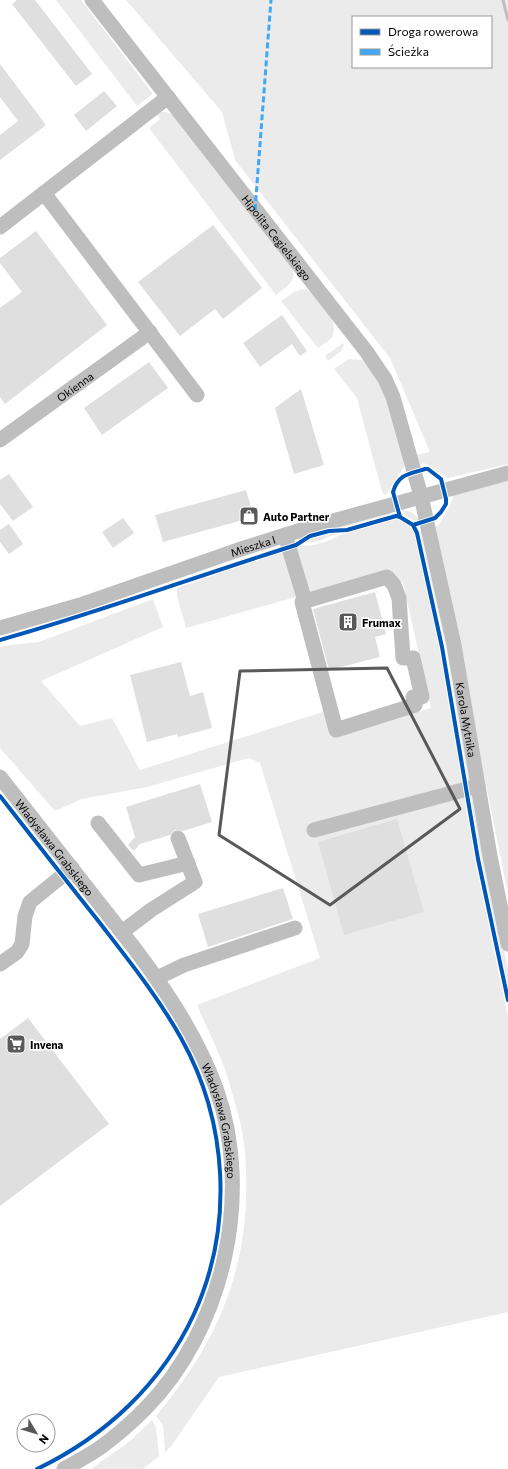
<svg xmlns="http://www.w3.org/2000/svg" width="508" height="1469" font-family="Commissioner,sans-serif">
<style>
.green{fill:#ebebeb;fill-rule:evenodd}
.lines{fill:none;stroke-linecap:round;stroke-linejoin:round}
.stream{stroke:#bebebe;stroke-width:3}
.building{fill:#dfdfdf}
.minor{stroke:#bebebe;stroke-width:15}
.quiet{stroke:#3fa9f5;stroke-width:3;stroke-dasharray:6 3;stroke-linecap:butt}
.cycleway-casing{stroke:#fff;stroke-width:6}
.cycleway{stroke:#0057b8;stroke-width:4}
.marked{fill:none;stroke:#595959;stroke-width:3;stroke-linejoin:round}
.labels{text-anchor:middle;dominant-baseline:central;stroke-width:3.5;stroke-linejoin:round;paint-order:stroke}
.street-label{font-size:11px;fill:#000;stroke:#fff}
.poi-label{font-size:11px;font-weight:bold;fill:#000;stroke:#fff;text-anchor:start}
</style>
<rect width="100%" height="100%" fill="#fff"/>
<path class="green" d="M56,0H81L153,94L137,106Z
M126,0H508V464L448,478L424,463L419,465L415,455L430,452L390,358L235,160L222,112ZM353,17H491V67H353Z
M160,112H166L174,115L292,268C298,281 286,287 276,295L149,128L160,119L156,114Z
M302,289L308,290L313,295L333,321L334,330L332,338L318,348L281,301L294,292Z
M343,343L344,345L341,351L328,361L325,356Z
M349,359L362,360C389,387 395,430 405,465L386,495L382,492L357,398L334,369Z
M508,477V894L434,527L439,525L453,499L452,494Z
M402,509L413,513L420,520C412,521 404,517 402,509Z
M392,510L391,514L340,528L325,529Z
M393,519C403,520 412,526 415,535L440,648L475,860L508,1017V1312L219,1377L172,1445L165,1452L163,1425L156,1416C210,1352 243,1284 246,1200C247,1174 246,1147 240,1121C236,1107 232,1092 228,1078C220,1053 207,1029 197,1005L320,958L260,763L249,758L147,787L82,799L55,811L0,748V647L10,645L39,642L153,599L163,627L41,681L80,726L112,718L140,770L326,711L334,737L431,708L403,583L385,571L310,592L292,549L302,546L314,545L328,541L342,534Z
M422,530L441,608L485,859L508,970V986L481,859L446,647L420,533Z
M341,531C328,538 317,543 302,543C314,536 326,533 341,531Z
M280,552L283,554L296,597L186,628L177,596V588Z
M152,1420L156,1427L159,1456L143,1469H91L130,1441Z"/>
<g class="lines">
<path class="stream" d="M503,0L508,20"/>
</g>
<path class="building" d="M17,0H35L92,74L76,86L12,4Z
M0,64L46,125L0,160V135L18,121L0,97Z
M104,91L117,106L86,131L74,115Z
M213,225L262,288L223,319L215,309L180,336L138,282Z
M36,231L107,325L5,404L0,397V308L22,292L0,263V258Z
M282,315L307,351L300,356L292,344L260,367L243,343Z
M149,362L168,388L102,435L84,408Z
M301,389L324,465L294,474L275,408Z
M9,474L33,507L13,521L0,504V480Z
M246,490L254,517L163,542L155,515Z
M123,518L134,533L113,548L102,532Z
M9,524L23,544L9,554L0,542V530Z
M375,592L386,634L375,637L380,657L329,670L313,609Z
M181,662L190,696L203,692L212,728L178,737L177,734L147,742L130,675Z
M200,784L212,822L183,831L175,830L170,835L140,844L134,851L128,845L135,837L126,807Z
M397,819L424,912L344,935L318,842Z
M283,888L293,919L208,947L198,914Z
M28,1018L109,1124L0,1206V1039Z"/>
<g class="lines">
<g class="minor">
<path id="s1" d="M92,0L366,351L385,379L393,397L421,496L454,645L490,856L508,944"/>
<path d="M44,193L197,395"/>
<path d="M0,227L168,97"/>
<path id="s2" d="M0,440L150,332"/>
<path d="M285,535L305,601"/>
<path d="M387,577L394,585L399,598L403,658H413L422,697H413L415,705L336,730L302,602Z"/>
<path id="s3" d="M0,628L80,605L238,550L311,527L508,473"/>
<path id="s4" d="M0,777L135,949C168,993 197,1037 216,1088C254,1194 224,1329 145,1409C132,1422 116,1436 101,1447C90,1455 76,1462 64,1469"/>
<path d="M98,823L139,875L188,863"/>
<path d="M314,830L478,786"/>
<path d="M122,932L151,910L195,882L178,838"/>
<path d="M0,964L17,952L22,944L25,916L30,902L72,868"/>
<path d="M157,978L184,965L295,928"/>
</g>
<path class="quiet" d="M255,210L271,0"/>
<g class="cycleway-casing">
<path id="cycleway" d="M413,525L417,533L442,647L478,859L508,1000
M0,640C100,612 197,576 296,545L310,536L329,531L347,530L396,516L400,517L413,525L435,518L441,512L446,504V499L441,479L428,469H425C409,474 398,474 393,492L400,517
M0,796C32,837 64,878 96,918C126,957 157,995 181,1038C228,1122 234,1226 194,1314C162,1383 106,1436 37,1469"/>
</g>
<use href="#cycleway" class="cycleway"/>
</g>
<path class="marked" d="M387,668L460,809L330,905L219,835L240,671Z"/>
<defs>
<g id="shop-square" transform="scale(1)"><rect x="-9" y="-9" width="18" height="18" rx="4" fill="#595959" stroke="#fff"/><path d="M-5-2.5h2.3a2.7 3.5 0 0 1 5.4 0H5L5.5 6h-11ZM-1.5-2.5h3a1.5 2.3 0 0 0-3 0Z" fill="#fff"/></g>
<g id="building-square" transform="scale(1)"><rect x="-9" y="-9" width="18" height="18" rx="4" fill="#595959" stroke="#fff"/><path d="M-4-6H4V6H1V3H-1V6H-4ZM-2.5-4.3h1.7v1.8h-1.7ZM.8-4.3h1.7v1.8H.8ZM-2.5-1h1.7V.8h-1.7ZM.8-1h1.7V.8H.8Z" fill="#fff"/></g>
<g id="supermarket-square" transform="scale(1)"><rect x="-9" y="-9" width="18" height="18" rx="4" fill="#595959" stroke="#fff"/><path d="M-6-5.5h2.5l.6 2H6L4.5 2H-2.5L-4.4-4H-6ZM-1.5 3.2a1.3 1.3 0 1 0 .1 0ZM3 3.2a1.3 1.3 0 1 0 .1 0Z" fill="#fff"/></g>
</defs>
<g fill-rule="evenodd">
<use href="#shop-square" x="249" y="516"/>
<use href="#building-square" x="348" y="622"/>
<use href="#supermarket-square" x="16" y="1044"/>
</g>
<g class="labels">
<g class="street-label">
<text stroke="none"><textPath href="#s1" startOffset="301">Hipolita Cegielskiego</textPath></text>
<text stroke="none"><textPath href="#s2" startOffset="92">Okienna</textPath></text>
<text stroke="none"><textPath href="#s3" startOffset="266">Mieszka I</textPath></text>
<text stroke="none"><textPath href="#s1" startOffset="830">Karola Mytnika</textPath></text>
<text stroke="none"><textPath href="#s4" startOffset="89">Władysława Grabskiego</textPath></text>
<text stroke="none"><textPath href="#s4" startOffset="413">Władysława Grabskiego</textPath></text>
</g>
<g class="poi-label">
<text x="263" y="516">Auto Partner</text>
<text x="362" y="622">Frumax</text>
<text x="30" y="1044">Invena</text>
</g>
</g>
<rect x="352" y="16" width="140" height="52" fill="#ffffff" stroke="#999999"/>
<rect x="360" y="29" width="20" height="6" fill="#0057b8" stroke="#999999"/>
<text x="388" y="36" font-size="12" fill="#000000">Droga rowerowa</text>
<rect x="360" y="49" width="20" height="6" fill="#3fa9f5" stroke="#999999"/>
<text x="388" y="56" font-size="12" fill="#000000">Ścieżka</text>
<g transform="translate(36 1433) rotate(128)"><circle r="19" fill="#ffffff" stroke="#999999"/>
<path d="M0-3L7 15L0 10L-7 15Z" fill="#595959"/>
<text y="-6" font-size="11" font-weight="bold" text-anchor="middle" fill="#000000">N</text>
</g>
</svg>
